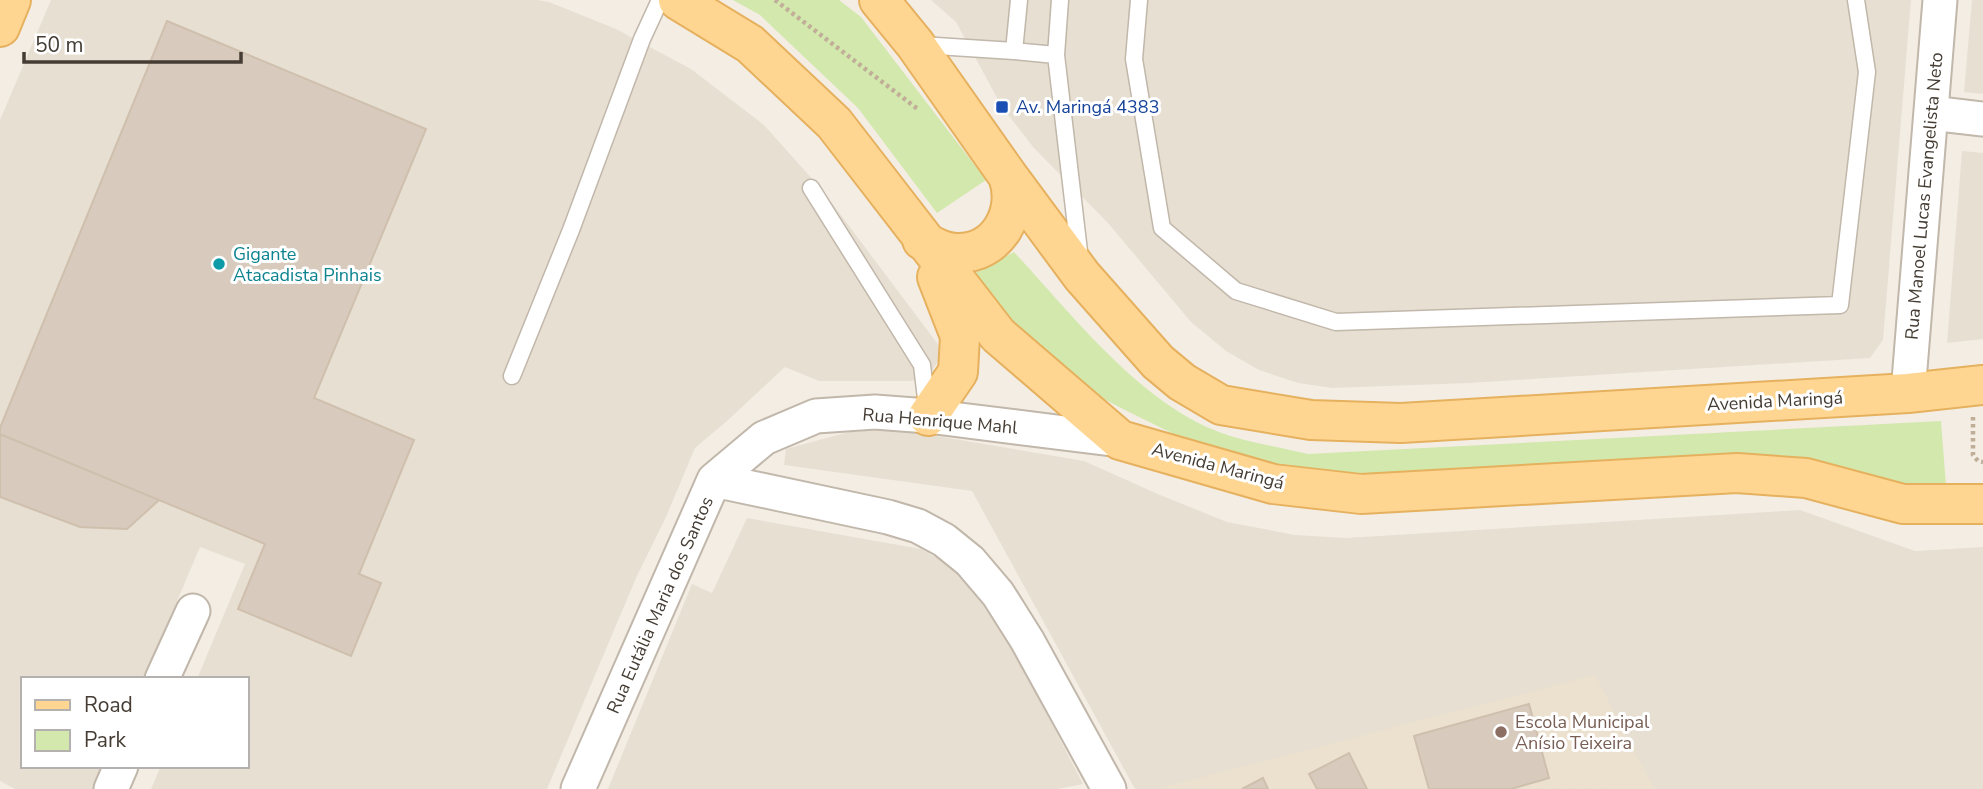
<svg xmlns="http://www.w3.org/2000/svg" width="1983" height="789" font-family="'Nunito Sans',sans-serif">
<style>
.residential{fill:#e7dfd2}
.education{fill:#ece1ce}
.green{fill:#d3e8ac}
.building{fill:#d8cbbd;stroke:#cfbfad;stroke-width:2}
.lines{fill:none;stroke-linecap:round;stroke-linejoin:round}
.lane-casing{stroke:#c1b7aa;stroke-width:19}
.street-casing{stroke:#c1b7aa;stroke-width:37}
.primary-casing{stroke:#e6b15f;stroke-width:42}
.path{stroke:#c0ae98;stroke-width:4.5;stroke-dasharray:3.5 3.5;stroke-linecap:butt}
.lane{stroke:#fff;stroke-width:16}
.street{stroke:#fff;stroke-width:33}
.primary{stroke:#ffd691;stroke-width:38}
.transit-dot{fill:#1a4fb4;stroke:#fff;stroke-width:2.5}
.culture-dot{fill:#0f9aa8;stroke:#fff;stroke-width:2.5}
.education-dot{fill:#8d6e63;stroke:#fff;stroke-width:2.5}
.labels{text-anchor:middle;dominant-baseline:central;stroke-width:6;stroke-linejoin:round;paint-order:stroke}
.transit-label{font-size:18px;fill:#164399;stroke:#fff;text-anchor:start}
.street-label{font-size:18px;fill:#453d34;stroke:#fff}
.culture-label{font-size:18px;fill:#0d838f;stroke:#fff;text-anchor:start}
.education-label{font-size:18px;fill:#785e54;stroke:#fff;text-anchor:start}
</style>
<rect width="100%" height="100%" fill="#f3ede4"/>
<path class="residential" d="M51,0H537L549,2L616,29L691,69L764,125L822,190L937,343L940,352L937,363L932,371L912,381H819L785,367L727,421L695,448L666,517L636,578L547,789H151L161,766H247V679H197L245,564L200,547L144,679H23V766H108L98,789H15L0,781V120Z
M931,0H1911L1883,340L1870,358L1469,383L1332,388L1298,383L1259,370L1226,351L1191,322L1108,223L1034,148L1002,107L956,22Z
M1972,0H1983V94L1964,92Z
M1962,151L1983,153V339L1947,343Z
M895,429L1084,461L1160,495L1227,522L1295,535L1346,538L1800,510L1915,551L1983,547V789H1135L972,491L784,465L786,449L849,432Z
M747,518L921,549L952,567L965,578L1000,624L1083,784L1058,789H608L692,584L712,593Z"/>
<path class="education" d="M1595,675L1654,789L1161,788Z"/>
<path class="green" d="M733,0H839L861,17L986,180L937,213L858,108L760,15Z
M1014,252C1072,314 1135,397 1214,430C1239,441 1280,447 1308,454L1941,421L1946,486L1360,476L1273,465L1186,440L1121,408L1076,384L1004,327L968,277Z"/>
<path class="building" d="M167,21L426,129L314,398L414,440L359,574L381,583L351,656L238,609L265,544L0,434V428Z
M2,435L159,500L127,529L80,527L0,497V436Z
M1529,704L1549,778L1511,789H1429L1414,736Z
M1349,753L1367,789H1317L1309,774Z
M1263,778L1268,789H1242Z"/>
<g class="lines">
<g class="lane-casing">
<path id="lane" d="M1060,0L1056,55L1080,260
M1139,0L1134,59L1162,228L1236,291L1336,322L1840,305L1867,72L1856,0
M921,45L1014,51L1019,0
M1014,51L1056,55
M811,188L922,365L927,407
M512,376L571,230L642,39L660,0"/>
</g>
<g class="street-casing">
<path id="street" d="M1931,113L1983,119
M1908,393L1940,0
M714,480L888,517L918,526L944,540L970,561L998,594L1027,640L1109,789
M162,679L193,611
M111,789L121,766
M578,789L714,480L764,438L816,416L875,412L928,416L1120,440"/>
</g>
<g class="primary-casing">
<path id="primary" d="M678,0L750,44L834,123L998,335L1120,440L1273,484L1361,494L1737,473L1806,478L1903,504H1983
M879,0L915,44L1008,176L1082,276L1158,362L1182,382L1221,405L1311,420L1401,423L1908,393L1983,385
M0,27L11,0
M922,240C933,247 944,253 957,253C998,254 1021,212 1008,176
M928,416L958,372L960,336L937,277"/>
</g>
<path class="path" d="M775,0L919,110
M1973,417V455L1978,461L1983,462"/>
<use href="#lane" class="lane"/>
<use href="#street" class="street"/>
<use href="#primary" class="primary"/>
</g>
<rect class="transit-dot" x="995" y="100" width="14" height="14" rx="3.5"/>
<circle class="culture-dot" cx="219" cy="264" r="7"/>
<circle class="education-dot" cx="1501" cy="732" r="7"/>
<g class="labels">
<g class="transit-label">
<text x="1016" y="107">Av. Maringá 4383</text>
</g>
<g class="street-label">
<text transform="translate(1924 196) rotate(-85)">Rua Manoel Lucas Evangelista Neto</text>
<text transform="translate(1775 401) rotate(-3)">Avenida Maringá</text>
<text transform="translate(940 421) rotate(5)">Rua Henrique Mahl</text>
<text transform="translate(1218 466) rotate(15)">Avenida Maringá</text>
<text transform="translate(660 605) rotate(-66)">Rua Eutália Maria dos Santos</text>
</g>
<g class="culture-label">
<text x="233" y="254">Gigante<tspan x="233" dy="21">Atacadista Pinhais</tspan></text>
</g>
<g class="education-label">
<text x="1515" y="722">Escola Municipal<tspan x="1515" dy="21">Anísio Teixeira</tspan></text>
</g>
</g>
<rect x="21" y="677" width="228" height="91" fill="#ffffff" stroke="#b5b1ae" stroke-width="2"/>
<rect x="35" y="700" width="35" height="10" fill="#ffd691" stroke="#b5b1ae" stroke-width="2"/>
<text x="84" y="712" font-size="21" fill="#453d34">Road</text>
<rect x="35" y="730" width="35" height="21" fill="#d3e8ac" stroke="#b5b1ae" stroke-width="2"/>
<text x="84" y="747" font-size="21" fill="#453d34">Park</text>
<path d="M24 52v10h217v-10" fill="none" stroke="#453d34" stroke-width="3.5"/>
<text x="35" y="52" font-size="21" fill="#453d34" stroke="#ffffff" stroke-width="5" paint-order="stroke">50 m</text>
</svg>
